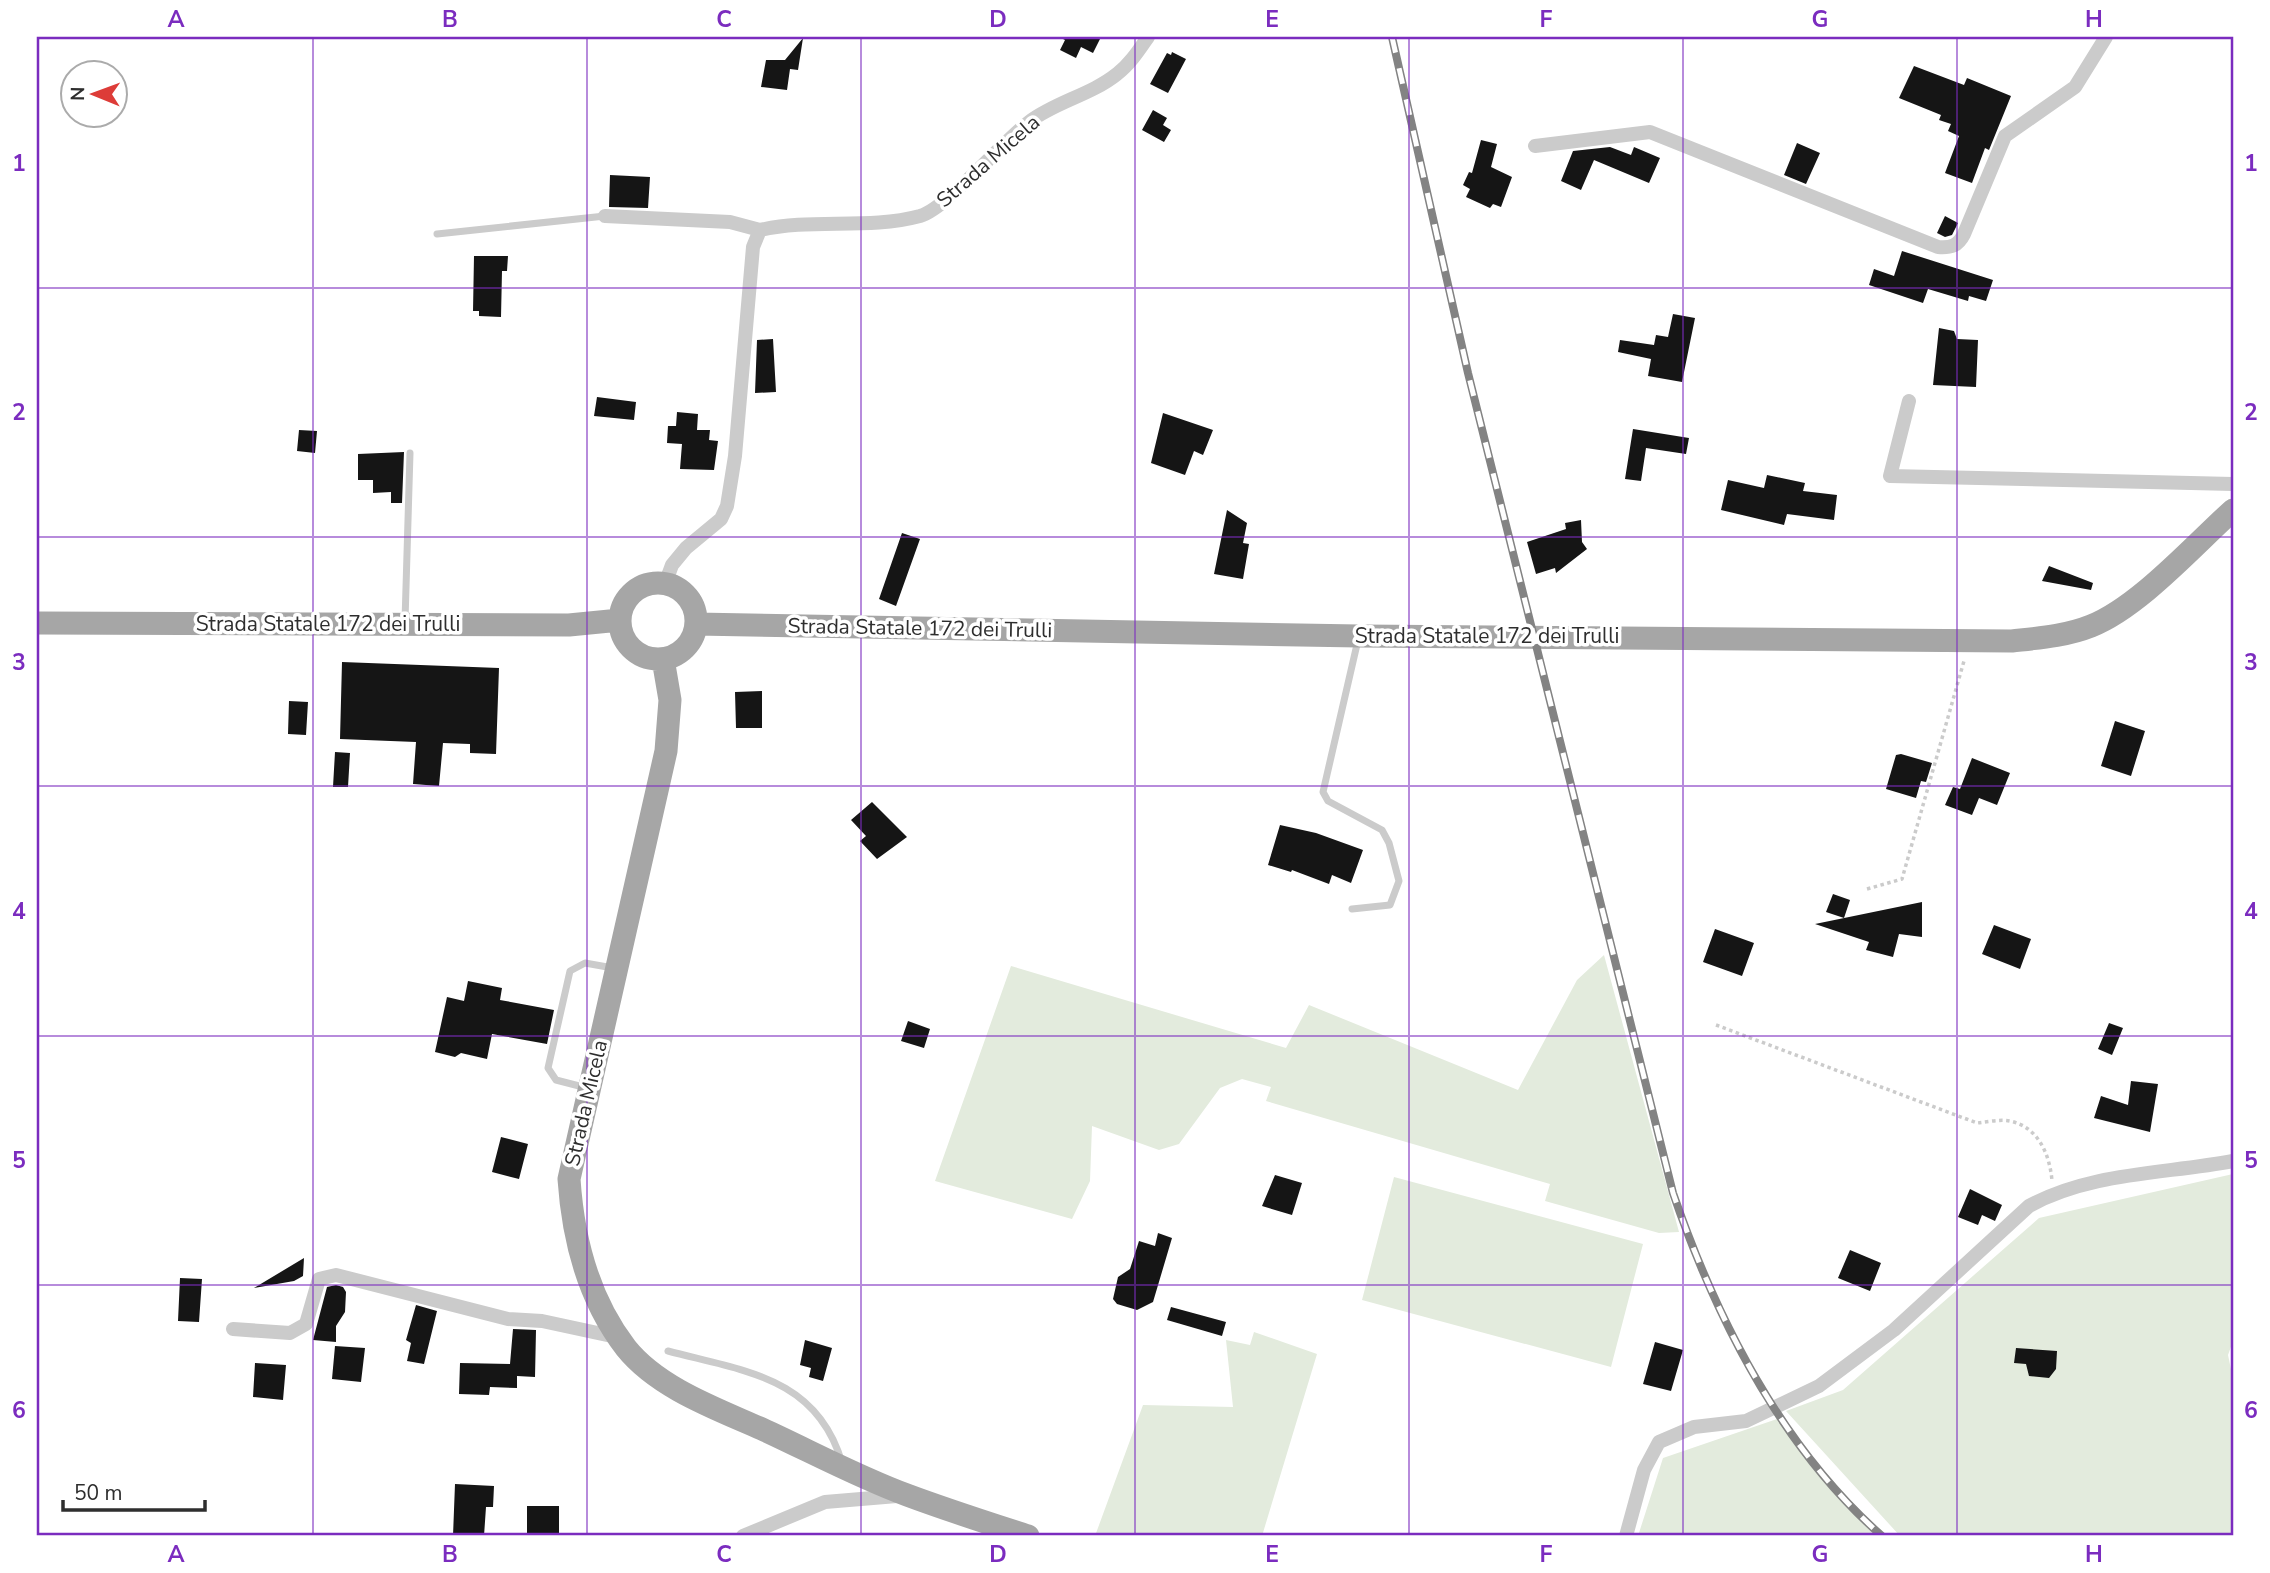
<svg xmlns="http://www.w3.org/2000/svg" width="2270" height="1573" font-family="'Nunito Sans',sans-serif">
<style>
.green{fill:#e3ebdd}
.building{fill:#151515}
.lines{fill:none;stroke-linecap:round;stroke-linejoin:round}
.path{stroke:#cbcbcb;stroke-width:3.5;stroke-dasharray:3.5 3.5;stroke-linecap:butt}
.lane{stroke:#cbcbcb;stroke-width:7}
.street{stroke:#cbcbcb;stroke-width:14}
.primary{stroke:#a6a6a6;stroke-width:23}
.rail-casing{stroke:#838383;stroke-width:8}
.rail{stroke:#fff;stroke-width:5;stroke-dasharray:16;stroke-linecap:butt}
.grid{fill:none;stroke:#7b2cbf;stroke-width:2;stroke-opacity:0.55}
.labels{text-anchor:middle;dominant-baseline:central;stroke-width:7;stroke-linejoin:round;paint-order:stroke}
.street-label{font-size:21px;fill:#2e2e2e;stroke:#fff}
.neatline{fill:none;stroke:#7b2cbf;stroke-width:2.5}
.grid-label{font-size:23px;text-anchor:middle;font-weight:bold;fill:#7b2cbf}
</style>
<rect width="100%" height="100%" fill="#fff"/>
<path class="green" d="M1604,955L1679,1232L1659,1233L1545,1201L1550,1184L1266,1101L1271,1087L1242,1079L1220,1088L1179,1144L1159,1150L1092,1126L1090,1181L1072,1219L935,1181L1011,966L1286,1048L1309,1005L1518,1090L1577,980Z
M2233,1174V1341L2228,1355L2233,1379V1536H1900L1786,1411L1843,1390L2039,1218Z
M1394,1177L1643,1244L1611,1367L1362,1300Z
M1254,1332L1317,1354L1262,1536H1095L1143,1405L1233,1407L1226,1340L1250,1345Z
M1777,1419L1883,1536H1638L1663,1458Z"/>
<path class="building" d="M1059,37H1101L1093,53L1081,47L1076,58L1060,50L1065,40Z
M803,38L798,70L790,69L787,90L761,87L766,60H785Z
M1172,52L1186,59L1168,93L1150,84L1167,53L1171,55Z
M1914,66L1964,85L1967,78L2011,96L1989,150L1985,148L1972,183L1945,173L1959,136L1948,131L1951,124L1939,120L1941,115L1899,98Z
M1153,110L1167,118L1163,125L1171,130L1164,142L1142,130Z
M1481,140L1497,144L1491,167L1512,177L1501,207L1493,204L1490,208L1466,197L1470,189L1463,185L1469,172L1472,173Z
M1797,143L1820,153L1806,184L1784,175Z
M1610,147L1631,155L1634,147L1660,158L1649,183L1594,160L1581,190L1561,181L1573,151Z
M610,175L650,177L648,208L609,207Z
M1945,216L1958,223L1952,235L1945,237L1937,233Z
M1902,251L1993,280L1986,301L1969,296L1968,301L1928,289L1923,303L1869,285L1874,269L1894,276Z
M474,256H508L507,271H502L501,317L479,316V311H473Z
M1673,314L1695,318L1682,382L1648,376L1651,359L1618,352L1620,340L1654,345L1656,335L1668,337Z
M1939,328L1954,331L1957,339L1978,340L1976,387L1933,385Z
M773,339L776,392L755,393L757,340Z
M597,397L636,402L634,420L594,416Z
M677,412L698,414L697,430H710L709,440L718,441L714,470L680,469L682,444L667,443L668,426H676Z
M1163,413L1213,430L1203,455L1194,451L1185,475L1151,463Z
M1633,429L1689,438L1686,454L1646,448L1641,481L1625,479Z
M299,430L317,431L315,453L297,451Z
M404,452L402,503H391V492L373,493V480H358V454Z
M1767,475L1805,483L1803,491L1837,495L1834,520L1787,514L1784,525L1721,510L1728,480L1764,488Z
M1227,510L1247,523L1243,543L1249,544L1243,579L1214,574Z
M1581,520L1582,542L1587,549L1556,573L1555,568L1536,574L1527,542L1566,529L1565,523Z
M902,533L920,539L896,606L879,599Z
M2049,566L2093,583L2091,590L2042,581Z
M342,662L499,668L496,754L470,753V744L443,743L439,786L413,784L416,742L340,739Z
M762,691V728H736L735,692Z
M289,701L308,702L306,735L288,734Z
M2115,721L2145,731L2131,776L2101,766Z
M335,752L350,753L348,787H333Z
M1901,754L1932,763L1926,782L1921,781L1916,798L1886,789L1896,755Z
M1972,758L2010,773L1997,805L1979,798L1972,815L1945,805L1953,787L1960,789Z
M872,802L907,837L877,859L860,841L866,836L851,820Z
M1280,825L1316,833L1363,850L1351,883L1332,875L1329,884L1292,870L1291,872L1268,865Z
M1833,894L1850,900L1844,918L1826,912Z
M1922,902V937L1899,934L1893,957L1866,950L1869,942L1815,924Z
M1994,925L2031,939L2020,969L1982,954Z
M1715,929L1754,943L1742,976L1703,962Z
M468,981L502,988L500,1000L554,1010L547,1044L492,1034L487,1059L461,1053L455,1057L435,1052L447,997L464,1001Z
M908,1021L930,1029L924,1048L901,1041Z
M2109,1023L2123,1028L2112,1055L2098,1049Z
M2131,1081L2158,1084L2150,1132L2094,1118L2101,1096L2128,1105Z
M501,1137L528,1144L519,1179L492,1172Z
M1275,1175L1302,1183L1292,1215L1262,1206Z
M1970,1189L2002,1205L1995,1221L1982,1215L1978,1225L1958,1217Z
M1158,1233L1172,1238L1153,1302L1137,1310L1117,1304L1113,1299L1118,1277L1130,1269L1139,1241L1155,1246Z
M1850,1250L1881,1263L1870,1291L1838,1278Z
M304,1258L303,1276L294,1281L254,1288Z
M180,1278L202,1279L199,1322L178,1321Z
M336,1285L343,1287L346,1292L345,1312L336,1326V1342L313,1340L327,1287Z
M416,1305L437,1311L424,1364L407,1361L411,1343L406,1340Z
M1171,1307L1226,1322L1222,1336L1167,1320Z
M513,1329L536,1330L535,1377L517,1376V1388L490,1387L489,1395L459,1394L460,1363L510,1364Z
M805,1340L832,1348L823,1381L809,1377L811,1368L800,1365Z
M1655,1342L1683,1350L1671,1391L1643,1384Z
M335,1346L365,1348L361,1382L332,1379Z
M2016,1348L2057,1351L2056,1369L2049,1378L2029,1376L2026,1364L2014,1363Z
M255,1363L286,1365L283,1400L253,1397Z
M455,1484L494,1486L493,1507H486L484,1536H453Z
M527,1506H559V1536H527Z"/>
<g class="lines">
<path class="path" d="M1867,889L1902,879L1964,661
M1716,1025L1977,1123C1987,1122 2000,1119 2010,1121C2039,1127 2050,1156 2052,1181"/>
<path class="lane" d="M437,234L605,216
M405,621L410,453
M1352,909L1390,905L1399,881L1389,843L1382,830L1328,801L1323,792L1358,640
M587,1088L556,1080L548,1068L570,971L585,963L613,968
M668,1351C744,1371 817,1377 842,1463"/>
<path class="street" d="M1535,146L1650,132L1938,247C1951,248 1958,246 1964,234L2005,136L2075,87L2106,37
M605,216L730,222L760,230
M1909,401L1890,476L2233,484
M665,584L672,565L686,548L721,519L727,506L735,456L753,247L760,230C812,218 868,230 920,216C947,208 1001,143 1029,122C1055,102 1091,95 1117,74C1130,64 1139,50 1148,37
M233,1329L290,1333L306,1324L319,1279L336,1275L508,1319L542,1321L621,1338
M743,1536L825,1502L897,1496
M1626,1536L1644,1470L1659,1442L1694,1427L1746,1421L1819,1386L1894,1330L2029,1206C2091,1172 2165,1174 2233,1161"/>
<path class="primary" d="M620 621a38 38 0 1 1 76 0a38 38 0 1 1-76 0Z
M37,623L569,625L620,620
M696,624L1359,636L2012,641C2039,638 2066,636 2091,626C2139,607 2194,545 2233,510
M663,659L670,700L666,751L569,1179C573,1239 589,1300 626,1348C658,1388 717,1409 762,1429C810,1451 858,1477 907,1495C947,1510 988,1523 1028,1536"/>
<g class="rail-casing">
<path id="rail" d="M1392,37L1468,373L1673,1193C1716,1318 1781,1447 1882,1536"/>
</g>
<use href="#rail" class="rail"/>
</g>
<path class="grid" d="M313,37V1536M587,37V1536M861,37V1536M1135,37V1536M1409,37V1536M1683,37V1536M1957,37V1536M37,288H2233M37,537H2233M37,786H2233M37,1036H2233M37,1285H2233"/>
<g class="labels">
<g class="street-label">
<text transform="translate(988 161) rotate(-41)">Strada Micela</text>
<text x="328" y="624">Strada Statale 172 dei Trulli</text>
<text transform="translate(920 628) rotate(1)">Strada Statale 172 dei Trulli</text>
<text x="1487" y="636">Strada Statale 172 dei Trulli</text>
<text transform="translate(586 1103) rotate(-77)">Strada Micela</text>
</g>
</g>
<rect width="2270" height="1573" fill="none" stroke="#ffffff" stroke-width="77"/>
<g transform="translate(94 94) rotate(271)"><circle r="33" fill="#ffffff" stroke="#ababab" stroke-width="2"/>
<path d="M0-5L12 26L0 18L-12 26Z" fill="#dd3c38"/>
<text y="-10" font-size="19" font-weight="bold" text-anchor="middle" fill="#2e2e2e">N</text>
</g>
<path d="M63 1500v10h142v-10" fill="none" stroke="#2e2e2e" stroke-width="3.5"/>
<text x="74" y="1500" font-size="21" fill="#2e2e2e" stroke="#ffffff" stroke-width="5" paint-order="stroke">50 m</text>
<rect x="38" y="38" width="2194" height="1496" class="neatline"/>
<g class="grid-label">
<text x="176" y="27">A</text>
<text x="450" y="27">B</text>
<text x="724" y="27">C</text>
<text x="998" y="27">D</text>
<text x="1272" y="27">E</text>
<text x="1546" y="27">F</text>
<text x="1820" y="27">G</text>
<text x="2094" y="27">H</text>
<text x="19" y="171">1</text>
<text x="2251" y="171">1</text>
<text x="19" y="420">2</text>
<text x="2251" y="420">2</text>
<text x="19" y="670">3</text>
<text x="2251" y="670">3</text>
<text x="19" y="919">4</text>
<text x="2251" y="919">4</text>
<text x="19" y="1168">5</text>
<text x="2251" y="1168">5</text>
<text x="19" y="1418">6</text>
<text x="2251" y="1418">6</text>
<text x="176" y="1562">A</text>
<text x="450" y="1562">B</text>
<text x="724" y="1562">C</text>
<text x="998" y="1562">D</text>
<text x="1272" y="1562">E</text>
<text x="1546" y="1562">F</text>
<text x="1820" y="1562">G</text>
<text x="2094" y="1562">H</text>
</g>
</svg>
